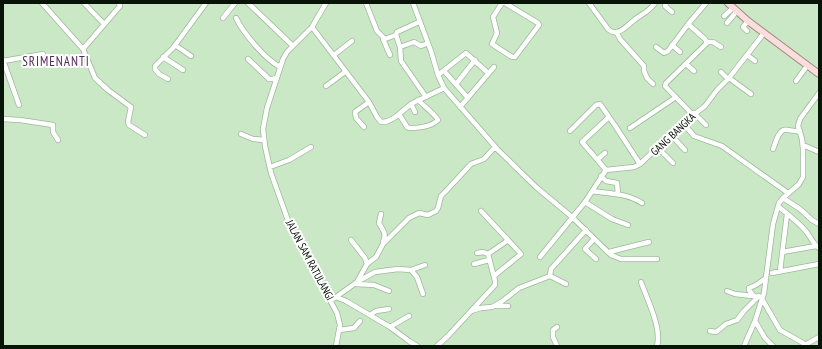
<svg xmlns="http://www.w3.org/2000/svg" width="822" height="349" font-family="'PT Sans Narrow',sans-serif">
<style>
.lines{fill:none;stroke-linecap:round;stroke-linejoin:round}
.minor-casing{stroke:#9cb998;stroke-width:6}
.major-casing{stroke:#a48882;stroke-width:8}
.minor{stroke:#fff;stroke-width:4.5}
.major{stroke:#fadddc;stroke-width:6}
.labels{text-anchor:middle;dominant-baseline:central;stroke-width:4;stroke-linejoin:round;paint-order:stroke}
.street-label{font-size:11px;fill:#091408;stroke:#fff}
.quarter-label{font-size:13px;letter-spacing:1px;fill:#55285c;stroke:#fff}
</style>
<rect width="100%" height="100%" fill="#cae8c6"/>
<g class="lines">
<g class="minor-casing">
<path id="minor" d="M42,3L83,49L95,78L108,90L131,107L128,122L129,125L145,135
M84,3L104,24
M248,3L293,46
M326,3L312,27L287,52L283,59L267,108L263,129L265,146L271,173L290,226L337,313L340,325L336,346
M366,3L377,31L385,39L396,35
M413,3L431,51L438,75L444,88L498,150L536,187L572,217L611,255L621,259H657
M502,3L493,17L497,33L492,44L512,57H515L539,25L538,23L505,3
M589,3L608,29C611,32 613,33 617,32C623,31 628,25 633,21C641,14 647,14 655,3
M666,3L665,6L672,12
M724,16L733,8
M223,18L235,3
M236,18C244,34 265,59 280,67
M419,22L397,32L396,35L400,47L401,61L426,97
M727,23L737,11
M688,24L705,39L707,43L666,83L665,86L693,115
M312,27L369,102L377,117L381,122C393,123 403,109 413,103C423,98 434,93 444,88
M747,31L743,27L748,21
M617,33L620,39L644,66V71L647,78L653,84
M383,39L390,55
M707,42H713L721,47
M175,45L191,56
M672,45L680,52
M400,47L414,42L421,46L428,43
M656,47L664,53L668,51L689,23L706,3
M83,49L120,6L119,3
M334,55L352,41
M747,55L755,61
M163,57L183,70
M248,59L269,79H273L276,78
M3,60L19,105
M3,61L43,54
M686,64L694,71
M444,71L468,98
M721,72L728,79
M438,75L466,53L488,73
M729,78L751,94
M168,79L159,74L155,69V66L173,48L206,3
M796,81L807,66
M456,84L475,60
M326,86L345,72
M411,104L415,112
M460,107L494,67
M694,113L706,125
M399,114L407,127L409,128C419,128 431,127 438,120C436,115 423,105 418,100
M3,119L20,120L53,125V132L58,140
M683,123L694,136L722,146L788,193
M364,127L356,118L355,112L369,102
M630,128L676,97
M570,131L596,105L600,104L616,127L640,164
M241,134L253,139L264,140
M671,135L685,150
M803,145L819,152
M658,148L673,163
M773,149C775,145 778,131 784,130C788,129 793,132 800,131
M598,159L605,153
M270,167L289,160L311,147
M606,170L582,142L609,117
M601,176L606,181L617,183L618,194
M592,191C610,194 627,193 642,203
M783,198L800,209L812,220L819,224
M585,202L612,219L628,225
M778,206C787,214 797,221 805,230C811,237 812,243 819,248
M481,211L521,254L494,276
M381,214L379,223C383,231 387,233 383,242
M594,239L585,249L596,259
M609,252L649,242
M782,252L816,246
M477,253L483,252L488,254
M540,257L585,202L606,170L634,167L640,164L683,123L705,106L717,90L729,78L764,33
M367,264L376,257L383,244L409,218L419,213L428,215L436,211L438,208L441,196L446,191L471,164L484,159L495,147
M474,264L489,260
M411,270L425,265
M780,271L787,214
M772,273L819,264
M550,276L566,284
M357,282L375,272L398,269L411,270L417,277L423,294
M641,282C647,299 662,328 657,346
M356,284L374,285L389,291
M727,291L735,294L761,297
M753,295L749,290V288L756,285L766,278
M336,297L357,282L367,264L365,258L351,240
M762,299L780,330L803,343L805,346
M331,300L336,297L346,301L390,327L409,341L417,346
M495,306H508
M471,311L495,285V281L488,254L507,241
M370,315L376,311L389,309
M755,321L765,338L773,346
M390,327L409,316
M557,327L553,330V337L557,346
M339,330L354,328L360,321
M710,331L716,332L726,324L737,320L744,311L759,296
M805,345L819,337
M437,346L448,336L471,311L481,308L492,307L501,302L519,288L550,276L551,269L586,230
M744,346L755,321L764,293L773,224L779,203L783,198L799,184L803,177V149L802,139L798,126L800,119L819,93"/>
</g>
<g class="major-casing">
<path id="major" d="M728,3L748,21L819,74"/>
</g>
<use href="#minor" class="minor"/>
<use href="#major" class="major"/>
</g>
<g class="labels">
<g class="street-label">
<text transform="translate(673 134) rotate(-43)">GANG BANGKA</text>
<text transform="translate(310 260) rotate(62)">JALAN SAM RATULANGI</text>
</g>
<g class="quarter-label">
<text x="56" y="61">SRIMENANTI</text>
</g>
</g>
<rect width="822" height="349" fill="none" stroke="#091408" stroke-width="8"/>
</svg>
